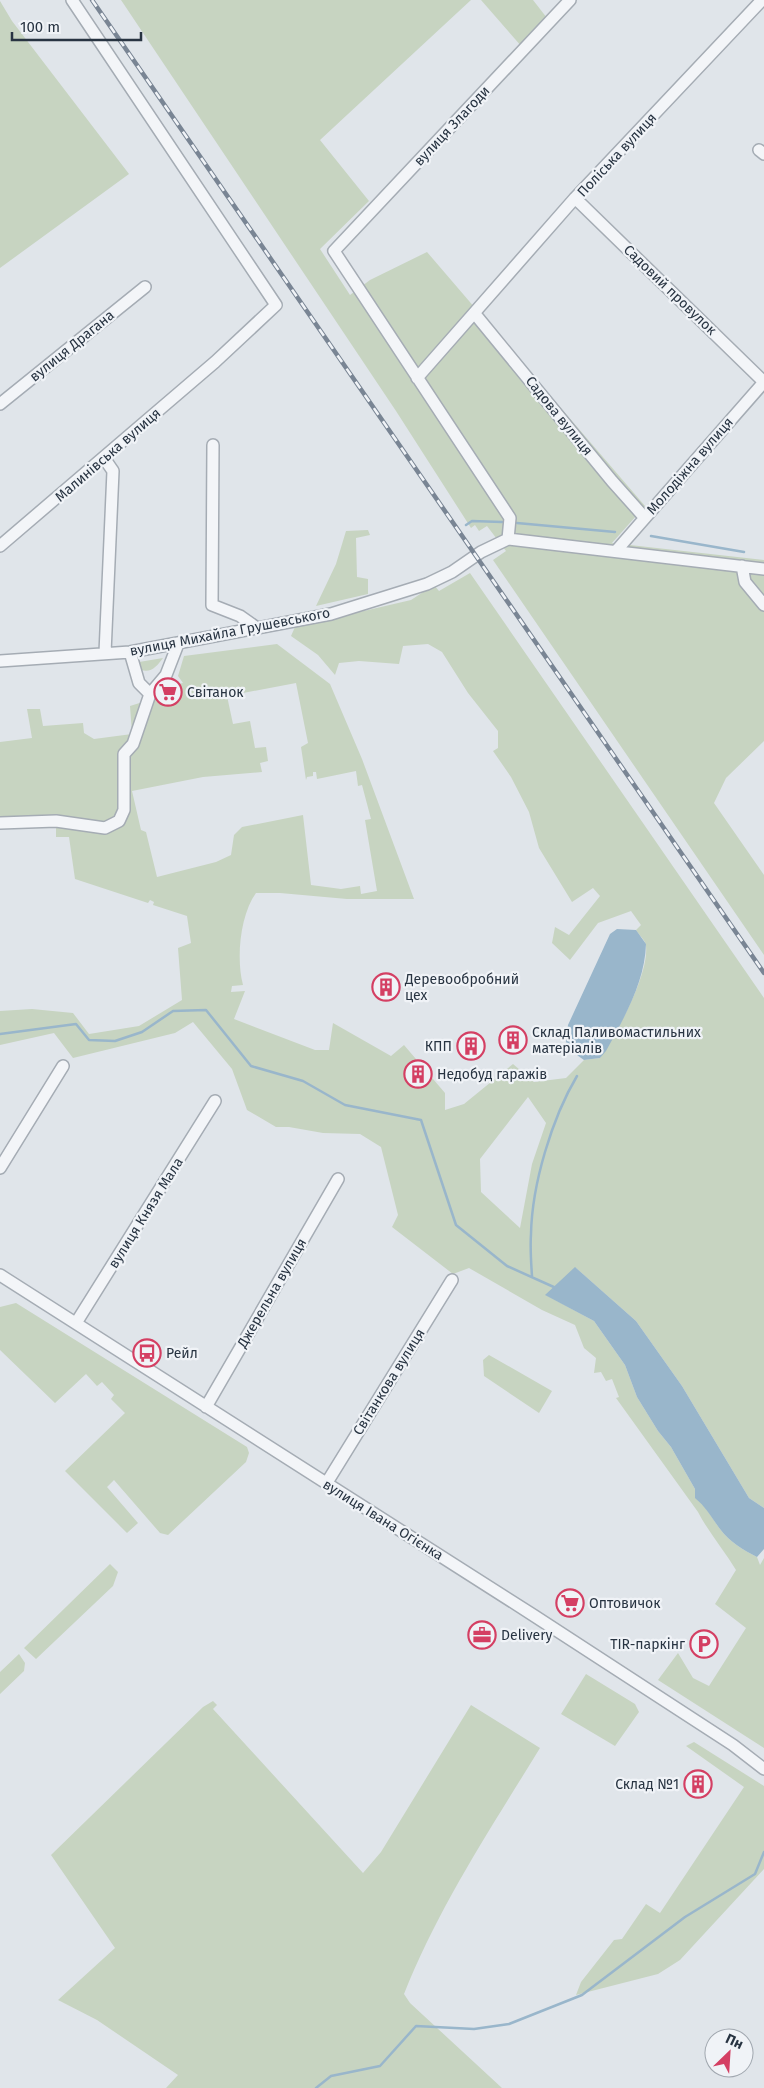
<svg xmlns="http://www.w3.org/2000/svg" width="764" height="2088" font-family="'Fira Sans',sans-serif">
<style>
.green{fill:#c7d4c1;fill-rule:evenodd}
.water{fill:#99b6cb}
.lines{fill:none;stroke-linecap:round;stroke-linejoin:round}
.stream{stroke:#99b6cb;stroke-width:2.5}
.minor-casing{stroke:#a5acb4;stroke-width:14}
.minor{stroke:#f3f5f8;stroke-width:11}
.rail-casing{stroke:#798594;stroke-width:4.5}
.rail{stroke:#f0f3f7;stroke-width:2.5;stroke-dasharray:8;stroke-linecap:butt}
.labels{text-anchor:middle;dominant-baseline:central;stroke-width:4.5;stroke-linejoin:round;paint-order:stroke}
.street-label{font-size:14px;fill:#283442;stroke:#f0f3f7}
.poi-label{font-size:14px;fill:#283442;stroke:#f0f3f7;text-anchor:start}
</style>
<rect width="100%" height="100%" fill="#e0e5ea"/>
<path class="green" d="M121,0H471L320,140L369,201L320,249L350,295L370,280L427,252L645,506L612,543L764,560V741L726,778L714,803L764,875V955L493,560L506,551L487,526L479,531L475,525L471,528L396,411Z
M481,0H533L547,18L522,47Z
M0,1L12,21L129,174L0,268Z
M368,530L370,535L356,538L357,577L368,579V594L316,606L336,564L346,531Z
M470,573L764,998V1508L749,1498L682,1386L636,1321L576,1268L546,1295L594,1321L625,1365L637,1397L658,1431L671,1447L695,1489L696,1498C707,1507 711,1517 720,1529C730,1542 743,1550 757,1557L760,1565L764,1558V1748L658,1680L678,1653L693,1678L709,1686L746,1628L715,1604L736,1570C724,1550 709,1533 698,1512L616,1398L619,1397L612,1379L606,1381L601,1372L594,1373L596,1358L584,1348L575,1325L542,1310L469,1268L453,1274L392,1227L398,1215L381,1147L360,1134L323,1133L289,1127H276L247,1110L232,1069L193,1022L175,1033L73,1058L54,1033L0,1045V1011L32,1009L73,1013L89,1034L139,1026L182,1000L178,948L191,943L187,916L153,905L154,902L150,900L148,903L75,879L69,837H56V822L0,824V742L32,738L27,709H40L43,726L83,723L84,733L94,739L132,734L130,706L162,696L161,688L183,683L178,676L184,656L277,644L330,684L362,759L414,899H347L280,893H256C240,915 236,959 243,985L232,986L231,992L245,991L234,1019L315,1050H329L333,1023L391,1056L404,1045L445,1093V1110L464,1104L513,1064L534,1082L566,1078L584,1060L600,1058C616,1034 649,975 646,946C646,941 639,935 636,930L641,925L631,911L598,923L570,960L552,943L555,927L569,935L600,896L593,888L572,902L539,848L529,812L511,777L493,751L498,748V731L468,693L442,652L428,644L403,646L399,664L359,661L339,663L335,675L318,655L291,636L295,627L411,600L434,585L439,591ZM296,683L308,743L301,747L306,780L307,777L313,776V772H316L317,779L356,771L358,786L362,785L371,819L365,820L377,891L361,894L360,886L341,889L311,885L303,815L242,827L234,835L231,855L216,862L157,877L146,832L141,830L132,791L203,777L262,772L260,763L268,761L266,747L255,748L250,721L233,724L227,696ZM528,1097L546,1123L532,1164L520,1228L481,1192L480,1159Z
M163,658C157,666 152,673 141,670L138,666L139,662Z
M16,1303L247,1447L249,1453L246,1462L168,1535L160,1533L114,1480L107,1487L138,1523L127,1533L65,1471L125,1413L111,1399L114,1395L102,1382L97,1386L86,1374L55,1403L0,1350V1307Z
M489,1355L552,1391L539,1413L484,1376L483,1360Z
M110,1564L118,1572L113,1586L36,1659L24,1648Z
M19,1654L25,1663L24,1671L0,1694V1672Z
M586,1674L635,1704L639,1712L615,1746L561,1714Z
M213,1701L217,1705L213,1709L363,1873L381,1852L471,1705L540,1748C491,1828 439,1906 404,1994L410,2003L502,2088H166L178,2075L97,2020L58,2000L115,1948L51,1855L203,1707Z
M694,1742L764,1786V1869L680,1960L658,1974L576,1995L581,1982L614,1940L622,1939L646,1904L660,1913L744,1787L686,1746Z"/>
<path class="water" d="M617,929L636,930L646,944C645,982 624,1018 606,1051L600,1058L584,1060L574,1053L566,1042L568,1025L610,934Z
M575,1267L636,1321L682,1386L749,1498L764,1508V1549L757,1557C743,1550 730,1542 720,1529C711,1517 706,1507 695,1498V1489L671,1447L658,1431L637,1397L625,1365L594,1321L545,1295Z"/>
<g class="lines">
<path class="stream" d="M517,523L615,532
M466,525L472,521L502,522
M651,536L744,552
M0,1034L76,1024L89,1040L115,1041L142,1032L173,1011L206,1010L251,1066L303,1081L345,1105L421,1120L456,1225L507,1266L556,1288
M532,1276C531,1262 530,1248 531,1234C532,1184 552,1118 577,1076
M316,2088L331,2076L380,2066L416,2026L474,2029L509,2024L582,1995L685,1917L755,1874L764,1852"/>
<g class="minor-casing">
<path id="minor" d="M759,150L764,154
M575,198L764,382
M475,314L612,481L645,518
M417,378L575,198L762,0
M0,404L145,287
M213,445L212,605L240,616L257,628
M104,458L113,471L105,653
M508,539L510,518L334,251L570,0
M0,546L215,362L276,305L72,0
M616,551L764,382
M742,566L745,582L764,605
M130,652L139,683L150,694
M0,661L130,652L331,614L427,584L452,572L481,552L508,539L764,569
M0,823L56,821L105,828L119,821L124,810V754L133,744L150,694L166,675L178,644
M0,1168L63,1066
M0,1275L533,1615L733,1745L764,1769
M76,1323L215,1101
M206,1407L338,1179
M326,1484L452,1280"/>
</g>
<use href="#minor" class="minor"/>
<g class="rail-casing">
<path id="rail" d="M92,0L764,973"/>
</g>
<use href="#rail" class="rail"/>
</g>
<defs>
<g id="supermarket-ring" transform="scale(1.4375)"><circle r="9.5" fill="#f0f3f7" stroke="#d43f63" stroke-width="1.5"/><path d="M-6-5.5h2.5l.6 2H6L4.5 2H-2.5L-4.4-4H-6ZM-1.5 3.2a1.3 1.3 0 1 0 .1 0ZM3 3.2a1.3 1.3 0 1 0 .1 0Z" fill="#d43f63"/></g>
<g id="building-ring" transform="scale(1.4375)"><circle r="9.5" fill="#f0f3f7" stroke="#d43f63" stroke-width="1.5"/><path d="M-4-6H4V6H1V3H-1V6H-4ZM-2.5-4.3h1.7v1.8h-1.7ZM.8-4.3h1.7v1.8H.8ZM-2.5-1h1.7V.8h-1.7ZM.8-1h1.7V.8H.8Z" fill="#d43f63"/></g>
<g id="bus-ring" transform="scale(1.4375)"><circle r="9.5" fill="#f0f3f7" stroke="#d43f63" stroke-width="1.5"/><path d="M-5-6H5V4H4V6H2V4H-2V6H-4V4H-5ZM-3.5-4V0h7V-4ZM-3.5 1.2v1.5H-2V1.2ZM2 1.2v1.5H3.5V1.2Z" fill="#d43f63"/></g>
<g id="office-ring" transform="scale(1.4375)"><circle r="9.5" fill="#f0f3f7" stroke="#d43f63" stroke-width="1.5"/><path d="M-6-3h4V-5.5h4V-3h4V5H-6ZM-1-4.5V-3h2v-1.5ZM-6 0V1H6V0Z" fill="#d43f63"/></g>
<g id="parking-ring" transform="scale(1.4375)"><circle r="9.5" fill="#f0f3f7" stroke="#d43f63" stroke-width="1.5"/><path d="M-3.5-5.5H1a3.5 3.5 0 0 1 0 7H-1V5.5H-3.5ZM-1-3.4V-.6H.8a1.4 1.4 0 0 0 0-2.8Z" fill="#d43f63"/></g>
</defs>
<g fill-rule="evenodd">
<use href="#supermarket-ring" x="168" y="692"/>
<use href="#building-ring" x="386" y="987"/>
<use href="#building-ring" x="513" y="1040"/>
<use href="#building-ring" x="471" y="1046"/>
<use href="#building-ring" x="418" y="1074"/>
<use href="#bus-ring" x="147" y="1353"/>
<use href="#supermarket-ring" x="570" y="1603"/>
<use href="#office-ring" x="482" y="1635"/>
<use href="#parking-ring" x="704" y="1644"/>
<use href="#building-ring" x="698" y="1784"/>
</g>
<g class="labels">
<g class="street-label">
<text transform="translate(452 126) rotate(-47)">вулиця Злагоди</text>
<text transform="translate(617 155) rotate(-47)">Поліська вулиця</text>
<text transform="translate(670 290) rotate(44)">Садовий провулок</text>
<text transform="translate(72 346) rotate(-39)">вулиця Драгана</text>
<text transform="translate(559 416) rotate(51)">Садова вулиця</text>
<text transform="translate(108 455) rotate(-41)">Малинівська вулиця</text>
<text transform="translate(690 466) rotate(-49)">Молодіжна вулиця</text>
<text transform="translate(230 632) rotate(-11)">вулиця Михайла Грушевського</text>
<text transform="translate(146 1213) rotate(-58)">вулиця Князя Мала</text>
<text transform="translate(272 1293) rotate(-60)">Джерельна вулиця</text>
<text transform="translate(389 1382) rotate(-58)">Світанкова вулиця</text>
<text transform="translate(383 1520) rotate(32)">вулиця Івана Огієнка</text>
</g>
<g class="poi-label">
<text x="187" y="692">Світанок</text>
<text x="405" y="979">Деревообробний<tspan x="405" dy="16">цех</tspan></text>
<text x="532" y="1032">Склад Паливомастильних<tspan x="532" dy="16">матеріалів</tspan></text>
<text x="452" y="1046" text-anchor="end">КПП</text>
<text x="437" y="1074">Недобуд гаражів</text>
<text x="166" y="1353">Рейл</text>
<text x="589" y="1603">Оптовичок</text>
<text x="501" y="1635">Delivery</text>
<text x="685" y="1644" text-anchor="end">TIR-паркінг</text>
<text x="679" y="1784" text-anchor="end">Склад №1</text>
</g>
</g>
<g transform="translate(729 2053) rotate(25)"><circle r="24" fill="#f0f3f7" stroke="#a0a7af"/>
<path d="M0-4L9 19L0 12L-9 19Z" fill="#d43f63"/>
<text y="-8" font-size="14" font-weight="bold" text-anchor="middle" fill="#283442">Пн</text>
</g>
<path d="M12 32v8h129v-8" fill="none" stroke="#283442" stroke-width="2.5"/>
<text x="20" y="32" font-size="15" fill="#283442" stroke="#f0f3f7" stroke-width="4" paint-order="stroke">100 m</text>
</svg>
